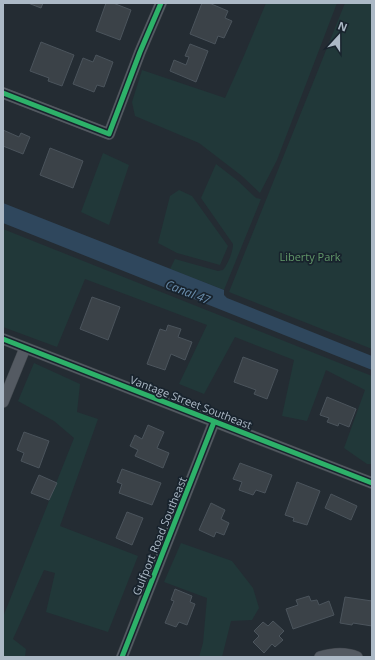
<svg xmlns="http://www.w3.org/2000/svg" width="375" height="660" font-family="'Open Sans',sans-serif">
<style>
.green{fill:#213839}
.water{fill:#2f475d}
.building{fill:#3b4248;stroke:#4b545c}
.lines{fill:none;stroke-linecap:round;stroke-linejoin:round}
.street-casing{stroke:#42484e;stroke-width:12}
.street{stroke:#545a62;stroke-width:11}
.cycleway-casing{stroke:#18232d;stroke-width:8}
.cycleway{stroke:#2db169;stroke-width:5}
.labels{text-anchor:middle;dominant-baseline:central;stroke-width:3.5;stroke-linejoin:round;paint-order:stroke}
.park-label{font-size:11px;fill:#629869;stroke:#18232d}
.street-label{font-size:11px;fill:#acb9c6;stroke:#18232d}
.water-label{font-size:12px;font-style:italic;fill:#6a8dac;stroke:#18232d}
</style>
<rect width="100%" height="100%" fill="#242c33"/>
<path class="green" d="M266,3H337L277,160L260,193L242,176L199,143L135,116L132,102L142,70L225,98L243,58Z
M345,3H372V349L229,292Z
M103,153L129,165L109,225L81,212Z
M216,164L238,181L256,198L261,199L224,290L170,269L175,259L218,271L223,270C228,264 233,252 233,244L201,198Z
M179,190L192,196L228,246L220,265L177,253L158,243L170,196Z
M3,229L372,376V464H367L344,448L365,390L326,370L307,421L282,416L294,360L235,337L204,394L179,384L207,325L85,279L57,347L3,327Z
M34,363L80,384L77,412L98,419L60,526L138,556L108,632L46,612L55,573L44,570L13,639L26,649L25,657H3V617L74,438L54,421L18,401Z
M181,543L232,561L253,588L259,608L252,620L231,621L222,657H199L203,643L207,598L164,582Z"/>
<path class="water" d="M3,203L224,290V295L227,298L372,356V370L3,223Z"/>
<path class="building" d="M28,3H43L41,8Z
M106,3H113L131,10L120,40L96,31Z
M202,3H209L228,11L225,18L232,21L224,38L218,36L215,44L190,34Z
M41,42L74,55L62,86L48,81L49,78L30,71Z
M190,44L208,51L196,82L170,71L174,60L186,65L189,57L185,56Z
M96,55L113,62L104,87L97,85L94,92L73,84L83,58L93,62Z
M3,130L19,137L21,133L30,137L23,154L3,146Z
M50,148L83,161L73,188L40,175Z
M92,297L120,307L108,340L80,329Z
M168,325L181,329L178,337L192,342L185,360L171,354L165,370L147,364L160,329L166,331Z
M243,357L278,370L267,399L254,394L256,390L234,382Z
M327,397L356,409L349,427L339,423L338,426L327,422L329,418L320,415Z
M148,425L164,432L157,448L169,453L163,468L135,456L138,450L130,446L135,435L142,439Z
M24,432L49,441L39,468L21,461L24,453L17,450Z
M240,463L272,475L265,493L256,490L253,495L239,490L242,482L233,479Z
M122,469L161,483L152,505L119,493L122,484L117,482Z
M39,475L57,483L49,500L31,493Z
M297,482L320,491L307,525L293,521L294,518L285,515Z
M331,494L357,506L351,520L325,508Z
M211,503L225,510L221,519L229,523L224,535L216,532L214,537L199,530Z
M127,512L143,518L132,545L116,538Z
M175,589L192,596L190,602L195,604L187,625L179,622L176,627L165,623L174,601L171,600Z
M309,596L311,601L317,600L319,605L329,601L334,615L293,629L286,609L298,605L296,600Z
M345,597L372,601V626L353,623L352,625L340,623Z
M273,621L284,631L279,636L283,640L275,647L272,644L264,653L253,642L259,636L254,631L263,622L268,626Z"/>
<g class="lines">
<g class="street-casing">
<path id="street" d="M3,93L109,134L140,52L161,3
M3,339L372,483
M3,402L25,348
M122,657L214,422
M320,657C333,653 345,652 357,657"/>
</g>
<use href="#street" class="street"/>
<g class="cycleway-casing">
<path id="cycleway" d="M3,93L109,134L140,52L161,3
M3,339L372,483
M122,657L214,422"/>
</g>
<use href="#cycleway" class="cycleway"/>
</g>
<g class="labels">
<g class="park-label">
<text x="310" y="256">Liberty Park</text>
</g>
<g class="street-label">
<text transform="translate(191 402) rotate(21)">Vantage Street Southeast</text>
<text transform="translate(159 536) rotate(-68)">Gulfport Road Southeast</text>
</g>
<g class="water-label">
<text transform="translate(188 292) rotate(21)">Canal 47</text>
</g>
</g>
<rect width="375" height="660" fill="none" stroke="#acb9c6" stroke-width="8"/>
<g transform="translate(339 36) rotate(21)" stroke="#18232d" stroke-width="3" paint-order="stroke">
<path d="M0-3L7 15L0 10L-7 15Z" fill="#acb9c6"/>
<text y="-6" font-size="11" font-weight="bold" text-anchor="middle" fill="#acb9c6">N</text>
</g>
</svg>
